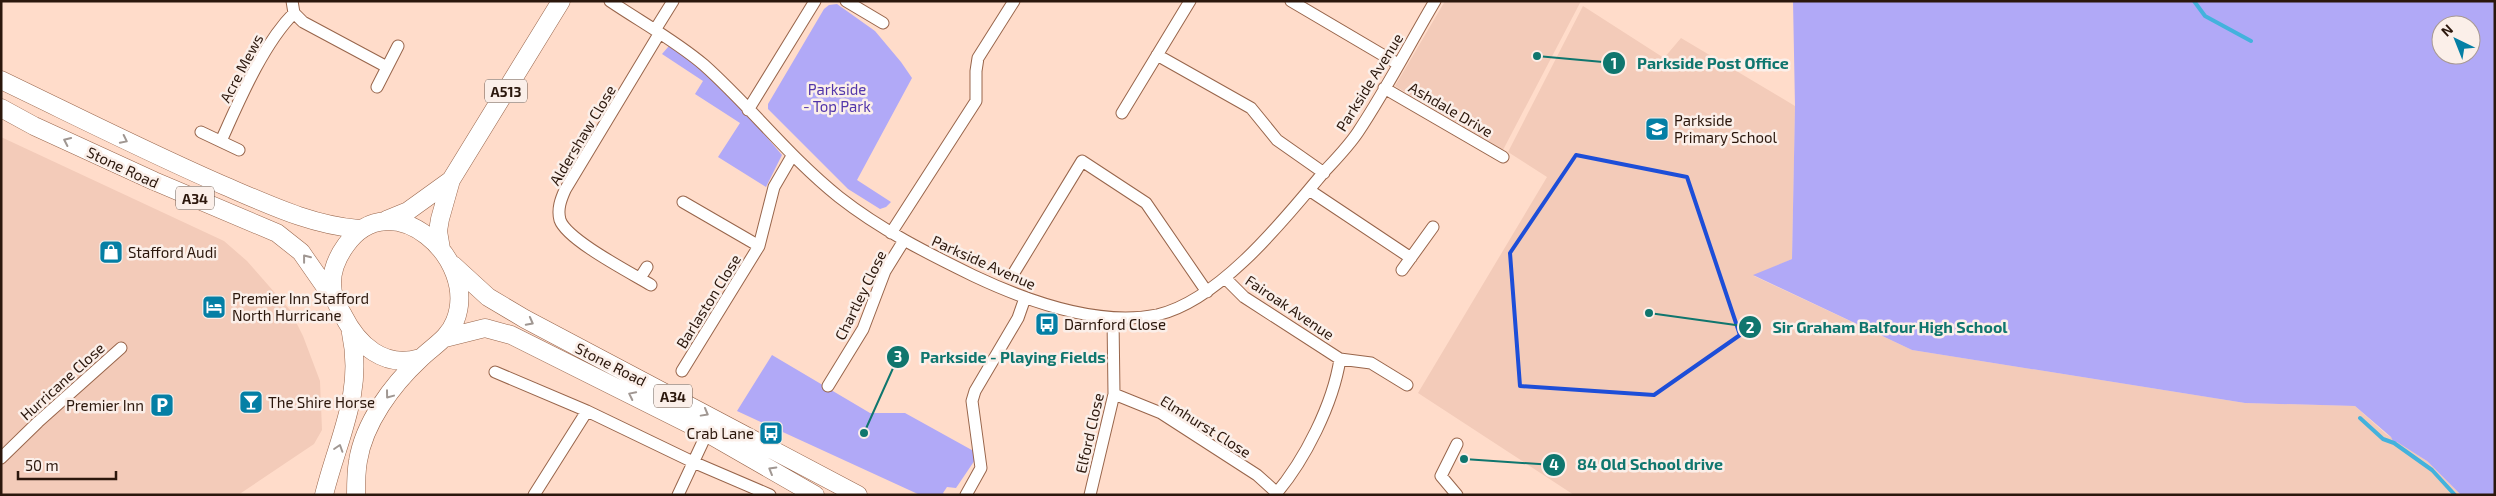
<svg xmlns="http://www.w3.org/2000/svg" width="2496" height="496" font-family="'Exo 2',sans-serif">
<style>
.built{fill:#f3cbb9}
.green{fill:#b1a9f7;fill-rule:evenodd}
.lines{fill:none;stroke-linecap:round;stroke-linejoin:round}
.stream{stroke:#43b2dd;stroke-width:4}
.minor-casing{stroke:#98654b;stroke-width:13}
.trunk-casing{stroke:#98654b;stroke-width:19}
.minor{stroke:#fff;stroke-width:11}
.trunk{stroke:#fff;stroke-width:18}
.oneway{stroke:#a09792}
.marked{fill:none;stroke:#1d4ed8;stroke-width:4;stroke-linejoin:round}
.labels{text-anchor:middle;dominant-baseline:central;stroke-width:5;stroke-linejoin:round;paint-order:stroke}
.shield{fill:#fbefe9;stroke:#69584e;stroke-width:1}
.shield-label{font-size:14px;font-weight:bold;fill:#2b170c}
.street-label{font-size:15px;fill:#2b170c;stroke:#fbefe9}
.park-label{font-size:15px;fill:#5236aa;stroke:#fbefe9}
.poi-label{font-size:15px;fill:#2b170c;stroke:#fbefe9;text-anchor:start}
.leader{fill:none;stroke:#0f766e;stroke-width:2}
.callout-dot{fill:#0f766e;stroke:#fbefe9;stroke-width:2}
.mark-label{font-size:15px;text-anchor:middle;font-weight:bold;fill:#fff}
.callout-label{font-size:16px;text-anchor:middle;font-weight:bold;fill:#0f766e;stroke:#fbefe9;stroke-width:5;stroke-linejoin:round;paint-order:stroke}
</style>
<rect width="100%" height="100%" fill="#ffdcca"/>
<path class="built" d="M1445,1H1581L1503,150L1395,86Z
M1583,6L1664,58L1681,38L1795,106L1792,259L1754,276L1912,350L2245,403L2355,406L2386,434L2427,461L2461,495H1574L1418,393L1547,177L1508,152Z
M1,137L224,241L247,261L290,310L303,336L320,381L322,430L314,444L238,495H1Z"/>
<path class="green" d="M1793,1H2495V495H2461L2427,461L2397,442L2394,443L2391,437L2355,406L2245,403L1912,350L1753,275L1792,259L1795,106ZM2441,25H2471V55H2441Z
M837,4L875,31L901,62L912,78L857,180L891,202L886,207L880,209L848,189L768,109V104L824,9L829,5Z
M669,46C714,73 748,115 782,155L766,187L718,157L740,123L695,94L703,81L662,54Z
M772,355L870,413H905L979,454L956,488L947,487L943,493L945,495H920L737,411Z"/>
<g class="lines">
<path class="stream" d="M2194,1L2205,16L2251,41
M2360,418L2383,439L2394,443L2432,470L2455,495"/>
<g class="minor-casing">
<path id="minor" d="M610,1C641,22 676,41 704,65C751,107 789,157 839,197C881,230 927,253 974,276C1027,301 1097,327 1157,315C1219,301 1283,221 1323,173C1335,160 1348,147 1358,132C1386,90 1409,45 1435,1
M846,1L883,23
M1291,1L1398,64
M294,13L303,22L387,67
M655,30L673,1
M1157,55L1251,108L1277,140L1324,173
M377,87L398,46
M1384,88L1503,157
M748,110L815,1
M1122,113L1190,1
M201,132L239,150
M221,141C239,101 263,44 294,13L292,1
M1309,190L1411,258
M683,202L759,246
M891,233L976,101V71L978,58L1014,1
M1402,270L1433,227
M1015,271L1082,161L1146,203L1207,292
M640,278L647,267
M1225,278L1244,297L1340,359C1333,404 1305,460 1275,495
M651,285C631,273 567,240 560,220C557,209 561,199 565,190L659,34
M1340,359L1371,363L1407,385
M682,371L759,246L774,187L792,156
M495,372L587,411L693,462L770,495
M828,386L863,329L885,271L903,242
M1114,394L1161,413L1257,475L1277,493
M1,458L38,422L121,348
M534,495L587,411
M678,495L707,433
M966,495L981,468L972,401L975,391L1018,318L1025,298
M1090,495L1114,394L1113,318
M1457,495L1441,476L1457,444"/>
</g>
<g class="trunk-casing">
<path id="trunk" d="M1,80C76,116 149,153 225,186C270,205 311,225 359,229
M1,108L34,126L154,181L277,233L301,252L333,298
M386,220L408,211L451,180
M441,249L438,231L440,219L451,180L561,1
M453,265L488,297L525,319L858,495
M445,338L485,328L511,335L707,433L815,495
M324,495C338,438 364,393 351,333
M356,495C356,484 356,472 358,461C364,423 392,385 420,359C433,346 448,339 455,321C480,259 391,181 346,245C338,256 332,270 332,283C332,296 337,305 343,315C358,345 384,369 420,358"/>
</g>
<use href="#minor" class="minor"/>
<use href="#trunk" class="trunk"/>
</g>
<defs><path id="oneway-chevron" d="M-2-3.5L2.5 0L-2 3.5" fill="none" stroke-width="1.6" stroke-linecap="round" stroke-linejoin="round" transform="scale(1.25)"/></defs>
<g class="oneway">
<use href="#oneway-chevron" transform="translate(124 140) rotate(26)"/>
<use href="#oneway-chevron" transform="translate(67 141) rotate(-155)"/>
<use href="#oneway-chevron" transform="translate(306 258) rotate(-128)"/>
<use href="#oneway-chevron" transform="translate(530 322) rotate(28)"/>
<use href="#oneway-chevron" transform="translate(389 395) rotate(127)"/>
<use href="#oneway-chevron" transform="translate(632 395) rotate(-154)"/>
<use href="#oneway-chevron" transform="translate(705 413) rotate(29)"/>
<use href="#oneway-chevron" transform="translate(339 448) rotate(-72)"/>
<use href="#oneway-chevron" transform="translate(772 470) rotate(-150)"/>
</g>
<path class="marked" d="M1576,155L1687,177L1740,335L1654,395L1520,386L1510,253Z"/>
<defs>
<g id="school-square" transform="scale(1.25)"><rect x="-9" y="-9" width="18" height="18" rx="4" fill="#047fa5" stroke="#fbefe9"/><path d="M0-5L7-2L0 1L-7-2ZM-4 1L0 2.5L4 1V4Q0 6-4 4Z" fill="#fff"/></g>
<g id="shop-square" transform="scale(1.25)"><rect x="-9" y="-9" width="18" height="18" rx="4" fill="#047fa5" stroke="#fbefe9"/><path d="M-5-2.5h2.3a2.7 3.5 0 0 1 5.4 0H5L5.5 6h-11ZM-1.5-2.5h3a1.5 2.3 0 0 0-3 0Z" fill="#fff"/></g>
<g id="hotel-square" transform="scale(1.25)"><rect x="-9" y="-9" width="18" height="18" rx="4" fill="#047fa5" stroke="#fbefe9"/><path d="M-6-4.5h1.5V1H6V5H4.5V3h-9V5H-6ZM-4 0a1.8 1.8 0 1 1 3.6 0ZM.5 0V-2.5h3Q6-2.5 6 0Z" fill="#fff"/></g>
<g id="bus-square" transform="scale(1.25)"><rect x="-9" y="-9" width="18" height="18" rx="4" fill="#047fa5" stroke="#fbefe9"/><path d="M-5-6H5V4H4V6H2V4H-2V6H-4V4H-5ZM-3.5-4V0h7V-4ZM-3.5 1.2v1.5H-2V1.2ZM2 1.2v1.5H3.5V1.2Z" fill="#fff"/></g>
<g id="bar-square" transform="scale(1.25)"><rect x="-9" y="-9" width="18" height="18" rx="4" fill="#047fa5" stroke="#fbefe9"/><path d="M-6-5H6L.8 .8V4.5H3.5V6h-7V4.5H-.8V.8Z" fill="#fff"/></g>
<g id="parking-square" transform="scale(1.25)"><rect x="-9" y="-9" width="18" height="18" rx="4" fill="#047fa5" stroke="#fbefe9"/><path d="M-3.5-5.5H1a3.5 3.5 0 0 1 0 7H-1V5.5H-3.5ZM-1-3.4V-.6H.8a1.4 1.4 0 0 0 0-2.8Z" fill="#fff"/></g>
</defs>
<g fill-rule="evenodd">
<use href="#school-square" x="1657" y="129"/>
<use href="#shop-square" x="111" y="252"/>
<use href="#hotel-square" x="214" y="307"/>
<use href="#bus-square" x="1047" y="324"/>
<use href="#bar-square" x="251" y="402"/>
<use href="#parking-square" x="162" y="405"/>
<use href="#bus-square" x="771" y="433"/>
</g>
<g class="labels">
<g class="shield">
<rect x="485" y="79.5" width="42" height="23" rx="4"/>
<rect x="176" y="186.5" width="38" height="23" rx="4"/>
<rect x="654" y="384.5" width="38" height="23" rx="4"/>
</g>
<g class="shield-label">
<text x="506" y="91">A513</text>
<text x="195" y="198">A34</text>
<text x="673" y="396">A34</text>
</g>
<g class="street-label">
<text transform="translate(241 68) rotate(-62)">Acre Mews</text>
<text transform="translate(1369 82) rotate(-58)">Parkside Avenue</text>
<text transform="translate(1451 109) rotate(30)">Ashdale Drive</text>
<text transform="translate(582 135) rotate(-59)">Aldershaw Close</text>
<text transform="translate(123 167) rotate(25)">Stone Road</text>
<text transform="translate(984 262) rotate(24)">Parkside Avenue</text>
<text transform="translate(860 295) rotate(-64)">Chartley Close</text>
<text transform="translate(708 301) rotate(-58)">Barlaston Close</text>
<text transform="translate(1290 307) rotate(34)">Fairoak Avenue</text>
<text transform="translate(611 364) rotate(27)">Stone Road</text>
<text transform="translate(62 381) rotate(-42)">Hurricane Close</text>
<text transform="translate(1206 426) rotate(32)">Elmhurst Close</text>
<text transform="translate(1089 433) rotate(-77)">Elford Close</text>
</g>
<g class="park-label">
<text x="837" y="89">Parkside<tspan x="837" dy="17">- Top Park</tspan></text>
</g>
<g class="poi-label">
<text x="1674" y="120">Parkside<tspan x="1674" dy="17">Primary School</tspan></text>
<text x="128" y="252">Stafford Audi</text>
<text x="232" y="298">Premier Inn Stafford<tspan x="232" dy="17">North Hurricane</tspan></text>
<text x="1064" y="324">Darnford Close</text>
<text x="268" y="402">The Shire Horse</text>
<text x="144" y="405" text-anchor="end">Premier Inn</text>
<text x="754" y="433" text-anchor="end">Crab Lane</text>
</g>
</g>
<path class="leader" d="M1537 56L1614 63M1649 313L1750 327M864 433L898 357M1464 459L1554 465"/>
<g class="callout-dot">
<circle cx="1537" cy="56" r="5"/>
<circle cx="1649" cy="313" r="5"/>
<circle cx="864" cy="433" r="5"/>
<circle cx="1464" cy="459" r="5"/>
<circle cx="1614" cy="63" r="12"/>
<circle cx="1750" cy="327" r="12"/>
<circle cx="898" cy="357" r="12"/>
<circle cx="1554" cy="465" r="12"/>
</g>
<g class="mark-label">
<text x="1614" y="69">1</text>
<text x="1750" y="333">2</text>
<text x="898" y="362">3</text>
<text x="1554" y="470">4</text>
</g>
<g class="callout-label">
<text x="1713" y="69">Parkside Post Office</text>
<text x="1890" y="333">Sir Graham Balfour High School</text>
<text x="1013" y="363">Parkside - Playing Fields</text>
<text x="1650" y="470">84 Old School drive</text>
</g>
<rect width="2496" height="496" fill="none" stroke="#2b170c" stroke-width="5"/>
<g transform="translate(2456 40) rotate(317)"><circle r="24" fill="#fbefe9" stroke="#a89991"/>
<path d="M0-4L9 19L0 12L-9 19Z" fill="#047fa5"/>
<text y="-8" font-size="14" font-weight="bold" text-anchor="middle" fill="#2b170c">N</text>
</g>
<path d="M18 471v8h98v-8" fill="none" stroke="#2b170c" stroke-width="2.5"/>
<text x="25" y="471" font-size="15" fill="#2b170c" stroke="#fbefe9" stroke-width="4" paint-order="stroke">50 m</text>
</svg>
